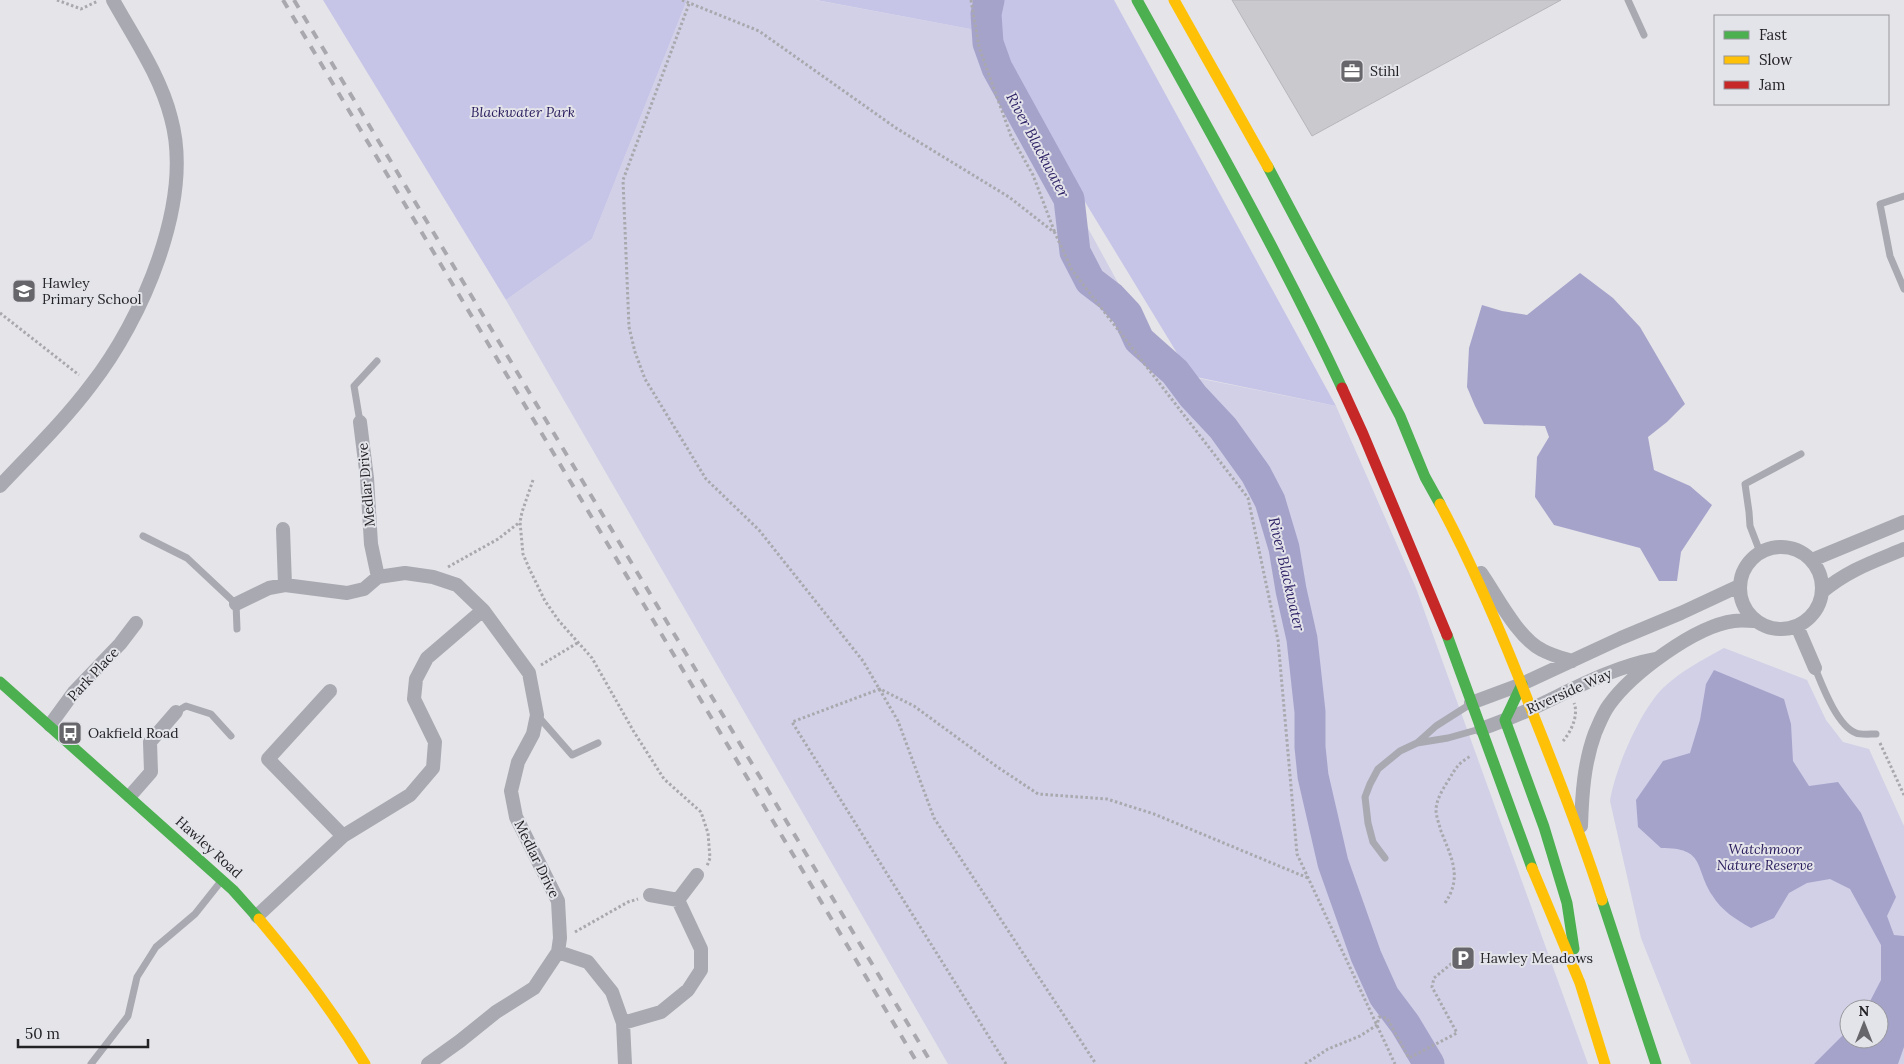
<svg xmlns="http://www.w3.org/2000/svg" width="1904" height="1064" font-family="Lora,serif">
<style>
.green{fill:#d1d0e7;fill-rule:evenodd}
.forest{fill:#c7c5e7}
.water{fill:#a6a3cb}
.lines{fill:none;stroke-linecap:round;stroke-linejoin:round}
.river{stroke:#a6a3cb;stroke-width:31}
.building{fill:#cacace;stroke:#b6b6ba}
.path{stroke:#a8a8ad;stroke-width:3;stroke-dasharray:2.5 2.5;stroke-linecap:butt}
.lane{stroke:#a9a9b2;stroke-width:7}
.street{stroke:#a9a9b2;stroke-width:14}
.fast{stroke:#4caf50;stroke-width:11}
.slow{stroke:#ffc107;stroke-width:11}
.jam{stroke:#c62828;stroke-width:11}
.rail{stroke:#a8a8ae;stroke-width:4;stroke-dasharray:9 9;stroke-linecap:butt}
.labels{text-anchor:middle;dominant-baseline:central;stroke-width:4;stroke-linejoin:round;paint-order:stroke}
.poi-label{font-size:14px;fill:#232225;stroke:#e3e3ea;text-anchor:start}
.park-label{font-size:14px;font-style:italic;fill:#281a5b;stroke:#e3e3ea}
.street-label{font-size:14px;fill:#232225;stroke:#e3e3ea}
.water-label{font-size:15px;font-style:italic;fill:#322568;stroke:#e3e3ea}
</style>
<rect width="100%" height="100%" fill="#e4e4e9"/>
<path class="green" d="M687,0H815L981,31L995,59L1167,372L1336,406L1416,588L1588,1064H948L506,300L592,239Z
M1724,648L1807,680L1826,720L1843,742L1869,749L1904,826V1064H1691L1641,938L1610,801C1615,769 1640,711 1663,688C1681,671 1702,660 1724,648ZM1849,1009H1879V1039H1849Z"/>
<path class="forest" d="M323,0H687L592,239L506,300Z
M816,0H1114L1336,406L1191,376L981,31Z"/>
<path class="water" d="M1580,273L1613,298L1640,327L1685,404L1667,422L1648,437L1654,470L1690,486L1712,505L1681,552L1677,581H1659L1640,548L1554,525L1535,497L1537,457L1549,437L1545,426L1484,424L1475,406L1467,387L1469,348L1482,305L1502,311L1527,315Z
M1714,670L1784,699L1791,724L1793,761L1809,786L1838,782L1861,813L1896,897L1887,916L1894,935L1904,936V1047L1898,1064H1814L1849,1029V1039H1879V1009H1866L1881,980V945L1850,889L1830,879L1807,883L1789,893L1774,918L1751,928C1735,919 1722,911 1712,895C1694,867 1706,848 1661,848L1638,827L1636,800L1663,761L1690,753L1700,720L1706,684Z"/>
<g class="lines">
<path class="river" d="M989,0L986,14L988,43L997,68L1069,199L1075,252L1090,281L1111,297L1127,314L1139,340L1175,372L1193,396L1223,428L1256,474L1270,501L1284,548L1291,590L1302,639L1310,712V747L1313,776L1333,863L1366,956L1384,996L1405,1024L1429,1064"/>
</g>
<path class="building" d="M1232,0H1561L1312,136Z"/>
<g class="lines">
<path class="path" d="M57,0L81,9L98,1
M682,0L759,31L896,128L1009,197L1055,233L1072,270L1248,498L1278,640L1297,854L1395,1064
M971,0L979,47L1011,136L1033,175L1055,233
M689,4L623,180L629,327L635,352L645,379L706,479L759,530L863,661L898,721L934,818L1096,1064
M0,313L79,375
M533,480L522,512L520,522L523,554L529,568L545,601L559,621L592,658L634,732L664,779L701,812L708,833L710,858L707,866
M448,567L498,539L520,522
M541,665L579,642
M1563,741C1571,732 1579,715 1574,703
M1880,743L1904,795
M1445,903C1463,877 1451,857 1441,831C1439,824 1436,816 1436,809C1437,798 1443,789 1448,781C1456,768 1458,763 1471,756
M575,932L628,902L638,899
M1006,1064L792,722L880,689L914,706L996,766L1038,794L1107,799L1154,814L1308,878
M1305,1064L1328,1049L1360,1036L1377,1025L1379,1017L1387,1018L1409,1058L1457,1033L1432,987L1434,978L1451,964L1463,958"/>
<path class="lane" d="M1628,0L1644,35
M1904,196L1880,204L1890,256L1904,289
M360,422L354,386L377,361
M143,536L187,558L236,604L237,629
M1760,552L1750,526L1749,512L1745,484L1801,454
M1815,668C1822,685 1837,726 1856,733C1861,735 1870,734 1876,734
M176,712L186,706L211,714L231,736
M537,715L572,755L598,743
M1417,743L1448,738L1480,729
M1385,858L1373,842L1368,823L1365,797L1370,784L1378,769L1400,751L1417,743L1436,726L1469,705
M91,1064L128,1016L137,977L156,947L195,914L222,880"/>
<path class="street" d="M360,422L367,478L371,544L378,577
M0,486C31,453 64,421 91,385C142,320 194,201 171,118C160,75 134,38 113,0
M283,529L285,585
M1740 588a41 41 0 1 1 82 0a41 41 0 1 1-82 0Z
M1812,560L1904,522
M1481,573C1497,596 1517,637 1542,650C1551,655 1562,658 1572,661
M1822,592C1848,570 1873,562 1904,549
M236,604L269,588L285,585L347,593L364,589L378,577L405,573L433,577L457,585L483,610L529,673L537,715L533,734L518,762L511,791L516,817L558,901L560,938L558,952L534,988L496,1012L460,1041L428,1064
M1797,626L1815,668
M330,691L268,759L343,836
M1471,703L1522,684L1621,638L1681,613L1739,586
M50,725L74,692L120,644L136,623
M1481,729C1498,723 1515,716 1531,709C1572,690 1612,667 1656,659
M130,796L151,772L150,742L176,712
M1581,826C1582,794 1584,763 1595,733C1599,724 1603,713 1609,705C1631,674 1695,626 1734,621C1741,620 1749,621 1756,621
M650,895L678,900L697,875
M257,916L343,836L410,795L433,768L435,742L414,699L416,679L427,658L483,610
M558,952L588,962L612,992L623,1023L625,1064
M623,1023L661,1012L688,990L701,970V949L678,900"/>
<path class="fast" d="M1137,0C1208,128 1280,255 1342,388
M1268,167L1400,416L1425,477L1440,504
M1447,635L1532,868
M0,682L233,890L259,919
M1522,684L1505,720L1544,827L1567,903L1574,949
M1602,900L1656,1064"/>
<path class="slow" d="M1174,0L1268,167
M1440,504C1477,573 1507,646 1535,719C1559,779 1582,838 1602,900
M1532,868L1580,983L1605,1064
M259,919C298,965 334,1013 365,1064"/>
<path class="jam" d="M1342,388L1363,434L1447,635"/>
<path class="rail" d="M283,0L918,1064
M294,0L932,1064"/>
</g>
<defs>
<g id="office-square" transform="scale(1.25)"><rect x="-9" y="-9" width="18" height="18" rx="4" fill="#67666a" stroke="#e3e3ea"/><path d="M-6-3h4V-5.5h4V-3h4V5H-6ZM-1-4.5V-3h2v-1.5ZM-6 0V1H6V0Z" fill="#fff"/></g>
<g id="school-square" transform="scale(1.25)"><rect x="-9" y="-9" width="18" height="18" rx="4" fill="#67666a" stroke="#e3e3ea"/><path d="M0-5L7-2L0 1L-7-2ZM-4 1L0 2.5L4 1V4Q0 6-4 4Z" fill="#fff"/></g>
<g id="bus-square" transform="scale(1.25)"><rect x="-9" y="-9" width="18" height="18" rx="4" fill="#67666a" stroke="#e3e3ea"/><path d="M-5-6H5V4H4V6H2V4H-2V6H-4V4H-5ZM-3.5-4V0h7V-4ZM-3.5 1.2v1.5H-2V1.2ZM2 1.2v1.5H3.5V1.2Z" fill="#fff"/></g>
<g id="parking-square" transform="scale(1.25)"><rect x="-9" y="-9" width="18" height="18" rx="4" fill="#67666a" stroke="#e3e3ea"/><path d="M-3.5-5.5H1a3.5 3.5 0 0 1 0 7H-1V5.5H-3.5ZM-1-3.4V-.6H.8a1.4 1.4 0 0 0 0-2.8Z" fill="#fff"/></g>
</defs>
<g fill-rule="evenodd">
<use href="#office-square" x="1352" y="71"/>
<use href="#school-square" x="24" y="291"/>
<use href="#bus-square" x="70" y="733"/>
<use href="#parking-square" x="1463" y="958"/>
</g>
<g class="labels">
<g class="poi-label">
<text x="1370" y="71">Stihl</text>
<text x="42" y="283">Hawley<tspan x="42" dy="16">Primary School</tspan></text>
<text x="88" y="733">Oakfield Road</text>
<text x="1480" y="958">Hawley Meadows</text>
</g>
<g class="park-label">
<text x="523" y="112">Blackwater Park</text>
<text x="1765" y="849">Watchmoor<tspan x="1765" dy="16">Nature Reserve</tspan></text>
</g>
<g class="street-label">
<text transform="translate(366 485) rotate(-95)">Medlar Drive</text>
<text transform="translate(93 674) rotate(-47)">Park Place</text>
<text transform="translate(1569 691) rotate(-24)">Riverside Way</text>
<text transform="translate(209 847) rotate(42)">Hawley Road</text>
<text transform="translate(537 859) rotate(64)">Medlar Drive</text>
</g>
<g class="water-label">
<text transform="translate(1038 145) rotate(62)">River Blackwater</text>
<text transform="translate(1287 574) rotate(77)">River Blackwater</text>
</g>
</g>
<rect x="1714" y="15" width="175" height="90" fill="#e3e3ea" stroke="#96969b"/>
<rect x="1724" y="31" width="25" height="8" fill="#4caf50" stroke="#96969b"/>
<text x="1759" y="40" font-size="15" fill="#232225">Fast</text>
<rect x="1724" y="56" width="25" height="8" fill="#ffc107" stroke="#96969b"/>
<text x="1759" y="65" font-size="15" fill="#232225">Slow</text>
<rect x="1724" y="81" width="25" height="8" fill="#c62828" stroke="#96969b"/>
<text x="1759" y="90" font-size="15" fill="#232225">Jam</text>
<g transform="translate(1864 1024)"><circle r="24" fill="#e3e3ea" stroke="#96969b"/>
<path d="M0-4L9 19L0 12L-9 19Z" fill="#67666a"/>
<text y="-8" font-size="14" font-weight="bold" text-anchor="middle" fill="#232225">N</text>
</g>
<path d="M18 1039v8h130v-8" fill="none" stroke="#232225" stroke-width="2.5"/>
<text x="25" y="1039" font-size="15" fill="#232225" stroke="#e3e3ea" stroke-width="4" paint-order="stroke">50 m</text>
</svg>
